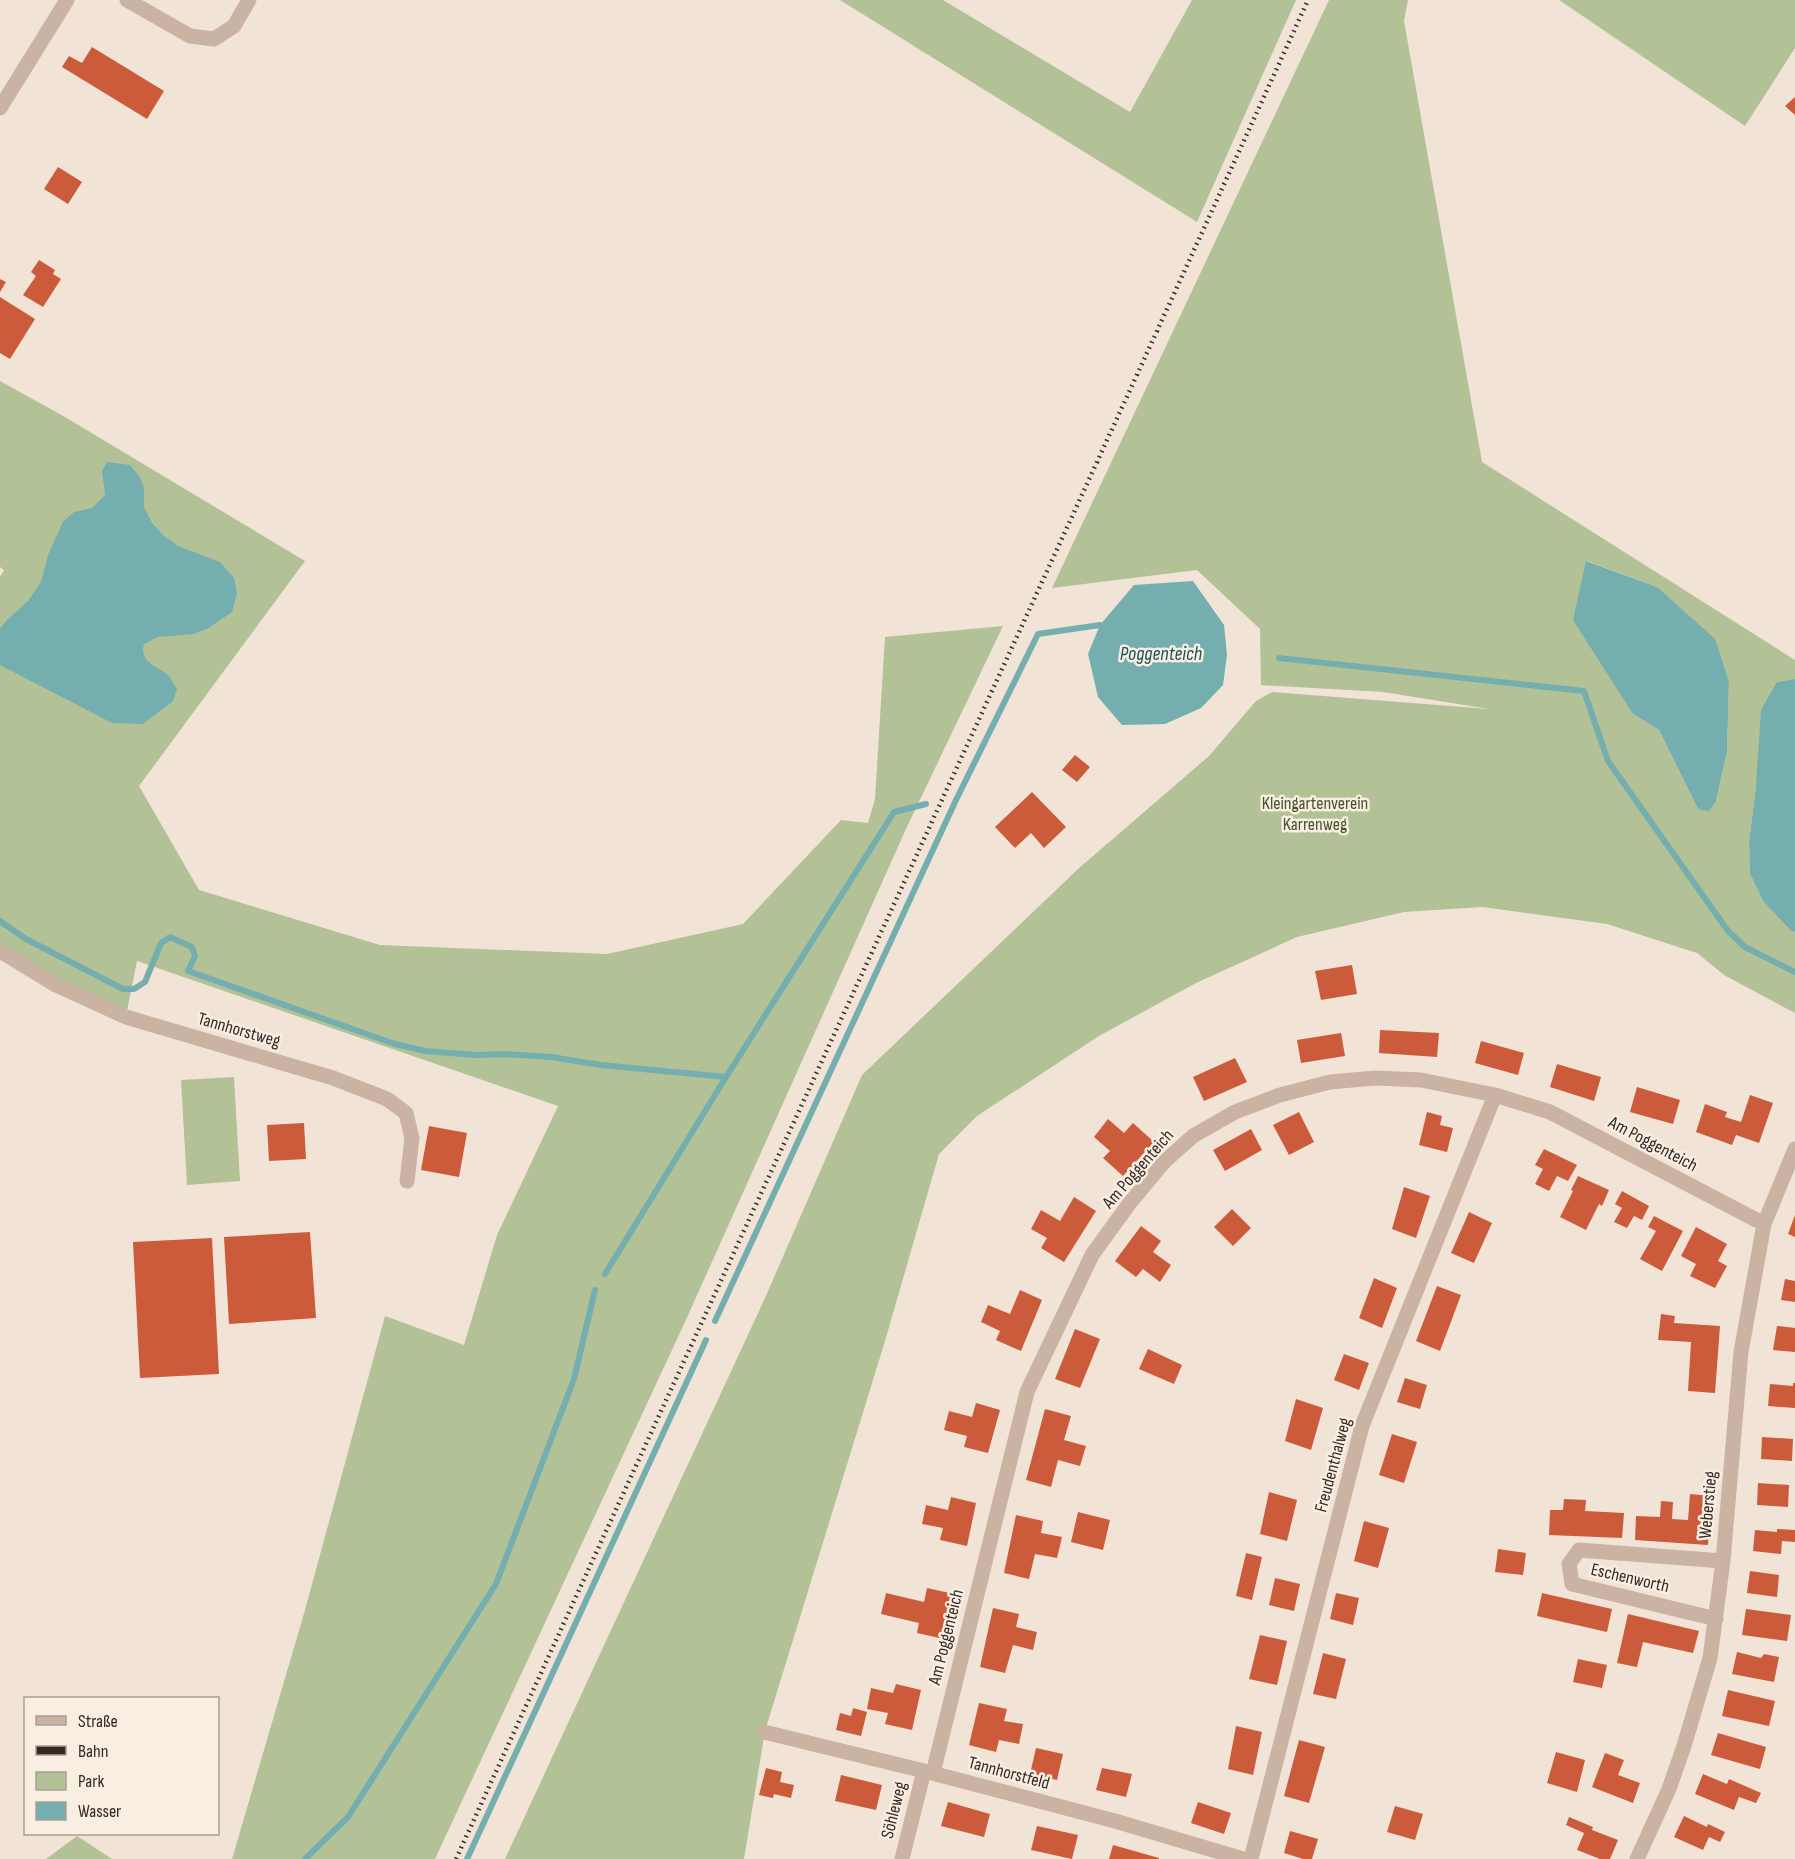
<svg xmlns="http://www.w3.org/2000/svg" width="1795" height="1859" font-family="'Sofia Sans Condensed',sans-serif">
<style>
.green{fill:#b3c196;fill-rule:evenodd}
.water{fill:#74aeaf}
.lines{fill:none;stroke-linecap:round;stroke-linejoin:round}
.stream{stroke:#74aeaf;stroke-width:6}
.building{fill:#cb5b3a}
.minor{stroke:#cab3a2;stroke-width:15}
.rail{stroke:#342925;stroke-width:4.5;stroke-dasharray:1.5 4.5;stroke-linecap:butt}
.labels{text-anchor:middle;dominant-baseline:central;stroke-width:5;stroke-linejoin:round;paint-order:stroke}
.park-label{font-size:18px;fill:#445328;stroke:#f9eee2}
.street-label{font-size:18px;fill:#342925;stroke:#f9eee2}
.water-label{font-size:20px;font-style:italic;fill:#195356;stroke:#f9eee2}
</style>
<rect width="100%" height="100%" fill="#f1e4d6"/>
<path class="green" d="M840,0H943L1130,112L1192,0H1296L1197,222Z
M1329,0H1408L1404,21L1482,462L1795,660V679L1777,682L1756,786L1749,842L1750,874L1763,901L1791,931L1795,932V1013L1724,975L1697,953L1607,924L1482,907L1404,912L1297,937L1196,983L1099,1036L977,1116L939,1154L885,1341L765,1731L744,1859H505L765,1298L862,1075L1078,869L1209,756L1256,701L1272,692L1489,709L1383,692L1261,685L1260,629L1197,570L1052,588ZM1587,561L1657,587L1729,682L1727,752L1716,801L1698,809L1659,730L1633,714Z
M1559,0H1795V48L1745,126Z
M0,381L65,417L305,561L139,786L199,890L380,945L607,954L743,924L841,820L868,823L875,799L885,637L1003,626L906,829L685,1322L435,1859H232L305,1610L385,1316L464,1345L497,1235L558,1106L137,961L126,1016L0,950V577L4,570L0,567Z
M234,1077L240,1181L187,1185L181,1080Z
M77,1836L112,1859H46Z"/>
<path class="water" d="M107,462L130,465L140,477L144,488V507L152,523L163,535L178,546L220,562L234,578L237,593L232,612L207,629L193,634L158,637L144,644C139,663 158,666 169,676C172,680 174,685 177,689L173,701L143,724L112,723L0,665V629L6,621L28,601L41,582L48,555L63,522L74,512L92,508L105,495L102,471Z
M1586,561L1657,587L1715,639L1729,682L1727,752L1716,801L1709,811L1698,809L1659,730L1633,714L1573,620Z
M1193,581L1224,625L1227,655L1223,685L1201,708L1165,724L1122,725L1098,697L1088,654L1100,625L1134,585Z
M1795,679V932L1791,931L1763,901L1750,874L1749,842L1756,786L1761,710L1777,682Z"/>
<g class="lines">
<path class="stream" d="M1279,658L1584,691L1608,761L1728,931L1745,947L1795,972
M0,921L26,939L123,989H134L145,982L161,943L170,937L192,947L195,956L188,971L395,1044L425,1051L476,1055L504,1054L551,1057L601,1065L726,1077
M605,1274L726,1077L894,812L926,804
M715,1321L956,800L1038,634L1100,625
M305,1859L348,1817L496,1584L574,1379L595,1290
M467,1859L706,1340"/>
</g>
<path class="building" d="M92,47L164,91L147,119L62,67L69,56L82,63Z
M1795,97V115L1785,106Z
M58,167L82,182L68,204L44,189Z
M39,260L55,270L53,274L61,279L43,307L23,295L36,276L31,272Z
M0,279L6,282L0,292Z
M0,297L35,319L10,359L0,353Z
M1075,755L1090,767L1077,782L1062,770Z
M1032,792L1066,827L1044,848L1031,833L1015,848L995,827Z
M1352,965L1357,994L1321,1000L1315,971Z
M1380,1030L1439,1033L1437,1057L1379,1053Z
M1341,1033L1345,1056L1301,1063L1297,1040Z
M1481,1041L1524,1053L1518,1075L1475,1063Z
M1235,1058L1247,1082L1204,1101L1193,1077Z
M1557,1064L1601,1077L1594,1101L1550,1087Z
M1637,1087L1680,1100L1673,1124L1630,1112Z
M1750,1095L1773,1103L1759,1143L1736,1135L1732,1145L1696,1132L1705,1104L1727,1112L1725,1117L1741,1122Z
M1299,1112L1314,1142L1289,1155L1273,1125Z
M1427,1112L1442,1116L1440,1125L1453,1128L1447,1152L1419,1145Z
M1108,1119L1124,1133L1133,1123L1154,1142L1123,1176L1103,1158L1110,1151L1094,1137Z
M304,1123L306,1159L269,1161L267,1125Z
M429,1126L467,1133L459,1177L421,1170Z
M1251,1129L1262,1150L1225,1171L1213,1150Z
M1544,1149L1577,1165L1568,1181L1557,1176L1549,1191L1535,1184L1543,1169L1535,1165Z
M1578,1176L1609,1190L1602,1206L1599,1204L1586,1230L1560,1217L1573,1191L1571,1190Z
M1404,1187L1430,1196L1416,1238L1392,1229Z
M1622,1191L1649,1206L1642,1220L1634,1216L1627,1228L1614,1222L1622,1208L1615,1204Z
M1074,1197L1096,1211L1064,1262L1041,1248L1047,1238L1031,1229L1041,1210L1060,1221Z
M1232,1209L1251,1228L1233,1246L1214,1227Z
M1469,1212L1492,1223L1474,1263L1451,1253Z
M1795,1215V1237L1788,1234Z
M1654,1216L1683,1231L1662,1271L1640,1259L1656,1231L1648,1227Z
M1141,1226L1161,1241L1153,1252L1171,1265L1160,1282L1143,1269L1136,1277L1115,1261Z
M1696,1227L1727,1244L1718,1261L1727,1266L1715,1288L1690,1276L1696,1264L1681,1256Z
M310,1232L316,1318L229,1324L224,1237Z
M212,1238L219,1374L140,1378L133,1242Z
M1374,1278L1397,1288L1382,1328L1359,1318Z
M1785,1279L1795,1281V1302L1781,1300Z
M1437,1286L1461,1295L1440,1351L1416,1341Z
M1020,1290L1042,1300L1021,1351L996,1340L1000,1331L981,1322L988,1305L1010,1314Z
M1661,1314L1675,1316L1674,1323L1720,1326L1715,1393L1688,1391L1691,1342L1658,1340Z
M1777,1326L1795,1328V1352L1773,1350Z
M1075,1329L1100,1339L1080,1388L1055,1379Z
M1148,1349L1182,1365L1174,1384L1139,1369Z
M1344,1354L1369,1363L1359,1390L1334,1380Z
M1405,1378L1427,1385L1420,1409L1397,1402Z
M1793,1383H1795V1408L1768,1406L1770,1384L1793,1386Z
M1296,1399L1323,1408L1311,1450L1285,1441Z
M976,1403L1000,1410L988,1453L964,1447L967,1436L944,1430L949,1411L972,1417Z
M1045,1409L1071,1416L1064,1440L1086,1446L1080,1466L1058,1460L1051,1487L1026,1480Z
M1392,1434L1417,1442L1404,1483L1379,1475Z
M1762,1437L1793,1439L1792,1461L1761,1459Z
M1758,1483L1789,1485L1788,1507L1757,1505Z
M1269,1492L1297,1500L1287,1541L1260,1534Z
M1690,1494L1711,1496L1708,1545L1635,1540L1636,1516L1660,1517L1661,1501L1673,1502L1672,1519L1688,1520Z
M951,1497L976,1503L967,1546L940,1540L943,1528L922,1524L926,1505L948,1510Z
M1564,1499L1586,1500L1585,1511L1624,1513L1622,1538L1549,1535L1550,1510H1563Z
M1078,1512L1110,1520L1103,1550L1071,1542Z
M1016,1515L1043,1521L1041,1533L1062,1537L1057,1558L1035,1554L1029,1579L1004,1573Z
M1364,1521L1389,1528L1378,1568L1354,1561Z
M1777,1529L1795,1530V1542L1782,1541L1781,1554L1753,1551L1755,1530L1777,1532Z
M1498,1549L1526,1553L1523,1575L1495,1572Z
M1246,1553L1262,1557L1252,1600L1236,1596Z
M1750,1571L1779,1575L1777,1597L1747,1593Z
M1275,1578L1300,1584L1294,1611L1269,1605Z
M927,1588L954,1594L944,1639L917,1633L919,1623L881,1614L886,1593L924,1602Z
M1336,1593L1359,1598L1353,1625L1330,1619Z
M1542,1593L1612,1609L1607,1632L1537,1616Z
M993,1608L1019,1614L1016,1627L1037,1632L1033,1650L1013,1645L1005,1673L980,1667Z
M1746,1609L1791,1615L1787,1641L1742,1635Z
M1628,1614L1699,1631L1693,1653L1643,1642L1637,1667L1617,1663Z
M1260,1635L1287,1641L1277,1685L1249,1679Z
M1737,1652L1761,1658L1764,1654L1779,1657L1774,1682L1732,1674Z
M1323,1653L1346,1659L1336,1699L1313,1694Z
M1578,1659L1607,1665L1602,1688L1573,1682Z
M896,1684L921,1690L912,1730L885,1724L888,1713L867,1709L871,1688L893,1693Z
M1728,1690L1775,1701L1769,1726L1722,1716Z
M979,1703L1007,1709L1004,1721L1023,1724L1019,1744L999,1740L996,1752L969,1745Z
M853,1708L867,1712L861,1736L836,1730L840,1713L851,1716Z
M1236,1726L1262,1732L1253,1775L1228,1769Z
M1718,1733L1766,1747L1760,1769L1711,1755Z
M1299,1740L1325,1747L1309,1803L1284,1796Z
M1036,1748L1063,1754L1057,1780L1030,1774Z
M1556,1752L1585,1760L1577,1792L1547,1783Z
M1605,1753L1624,1760L1618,1775L1640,1783L1633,1803L1592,1787Z
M766,1768L782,1772L780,1782L794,1785L791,1798L774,1794L773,1798L759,1795Z
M1102,1768L1132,1774L1126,1797L1096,1790Z
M1703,1774L1727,1784L1729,1779L1761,1793L1756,1803L1739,1797L1734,1810L1695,1794Z
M841,1775L882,1785L876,1810L835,1801Z
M948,1802L990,1814L984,1837L941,1826Z
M1198,1802L1231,1813L1224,1834L1191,1823Z
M1395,1806L1423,1814L1415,1840L1387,1832Z
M1684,1816L1707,1827L1708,1824L1725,1832L1720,1842L1709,1837L1703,1850L1674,1837Z
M1569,1817L1593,1827L1592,1830L1618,1840L1610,1859H1600L1577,1850L1584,1833L1566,1825Z
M1037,1826L1078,1835L1072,1859L1031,1850Z
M1290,1831L1318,1839L1312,1859H1303L1284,1853Z
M1113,1845L1159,1858V1859H1109Z"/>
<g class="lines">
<path class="minor" d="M127,0L190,36L214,39L234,26L249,0
M0,108L67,0
M0,951L56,985L126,1017L333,1078L387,1099L406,1113L412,1138L407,1181
M1716,1619L1572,1584L1569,1564L1579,1550L1723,1561
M764,1732L924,1771L1115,1821L1243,1859
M933,1773L1027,1392L1092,1255L1129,1204L1164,1162L1193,1136L1235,1112L1280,1095L1330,1082L1375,1078L1421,1080L1495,1095L1550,1112L1764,1224
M902,1859L924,1771
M1251,1859L1362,1426L1495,1095
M1637,1859L1669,1789L1684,1746L1710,1658L1723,1561L1741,1352L1764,1224L1795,1149"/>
<path class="rail" d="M456,1859C739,1239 1026,620 1308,0"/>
</g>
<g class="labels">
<g class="park-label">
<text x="1315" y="803">Kleingartenverein<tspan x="1315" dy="21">Karrenweg</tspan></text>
</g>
<g class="street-label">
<text transform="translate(239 1030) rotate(16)">Tannhorstweg</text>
<text transform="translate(1653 1144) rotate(28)">Am Poggenteich</text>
<text transform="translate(1138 1169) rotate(-49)">Am Poggenteich</text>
<text transform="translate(1333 1465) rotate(-75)">Freudenthalweg</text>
<text transform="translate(1708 1505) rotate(-85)">Weberstieg</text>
<text transform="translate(1630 1578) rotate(13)">Eschenworth</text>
<text transform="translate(946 1637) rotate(-76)">Am Poggenteich</text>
<text transform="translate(1009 1773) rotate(15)">Tannhorstfeld</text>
<text transform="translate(894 1810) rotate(-76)">Söhleweg</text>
</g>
<g class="water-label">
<text x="1161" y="654">Poggenteich</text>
</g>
</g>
<rect x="24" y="1697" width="195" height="138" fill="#f9eee2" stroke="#aa9f96" stroke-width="1.5"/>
<rect x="36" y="1716" width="30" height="9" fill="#cab3a2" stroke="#aa9f96" stroke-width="1.5"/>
<text x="78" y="1727" font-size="18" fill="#342925">Straße</text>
<rect x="36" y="1746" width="30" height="9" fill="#342925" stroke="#aa9f96" stroke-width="1.5"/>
<text x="78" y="1757" font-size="18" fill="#342925">Bahn</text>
<rect x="36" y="1772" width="30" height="18" fill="#b3c196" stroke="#aa9f96" stroke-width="1.5"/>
<text x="78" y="1787" font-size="18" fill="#342925">Park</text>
<rect x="36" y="1802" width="30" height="18" fill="#74aeaf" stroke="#aa9f96" stroke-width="1.5"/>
<text x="78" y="1817" font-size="18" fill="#342925">Wasser</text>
</svg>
